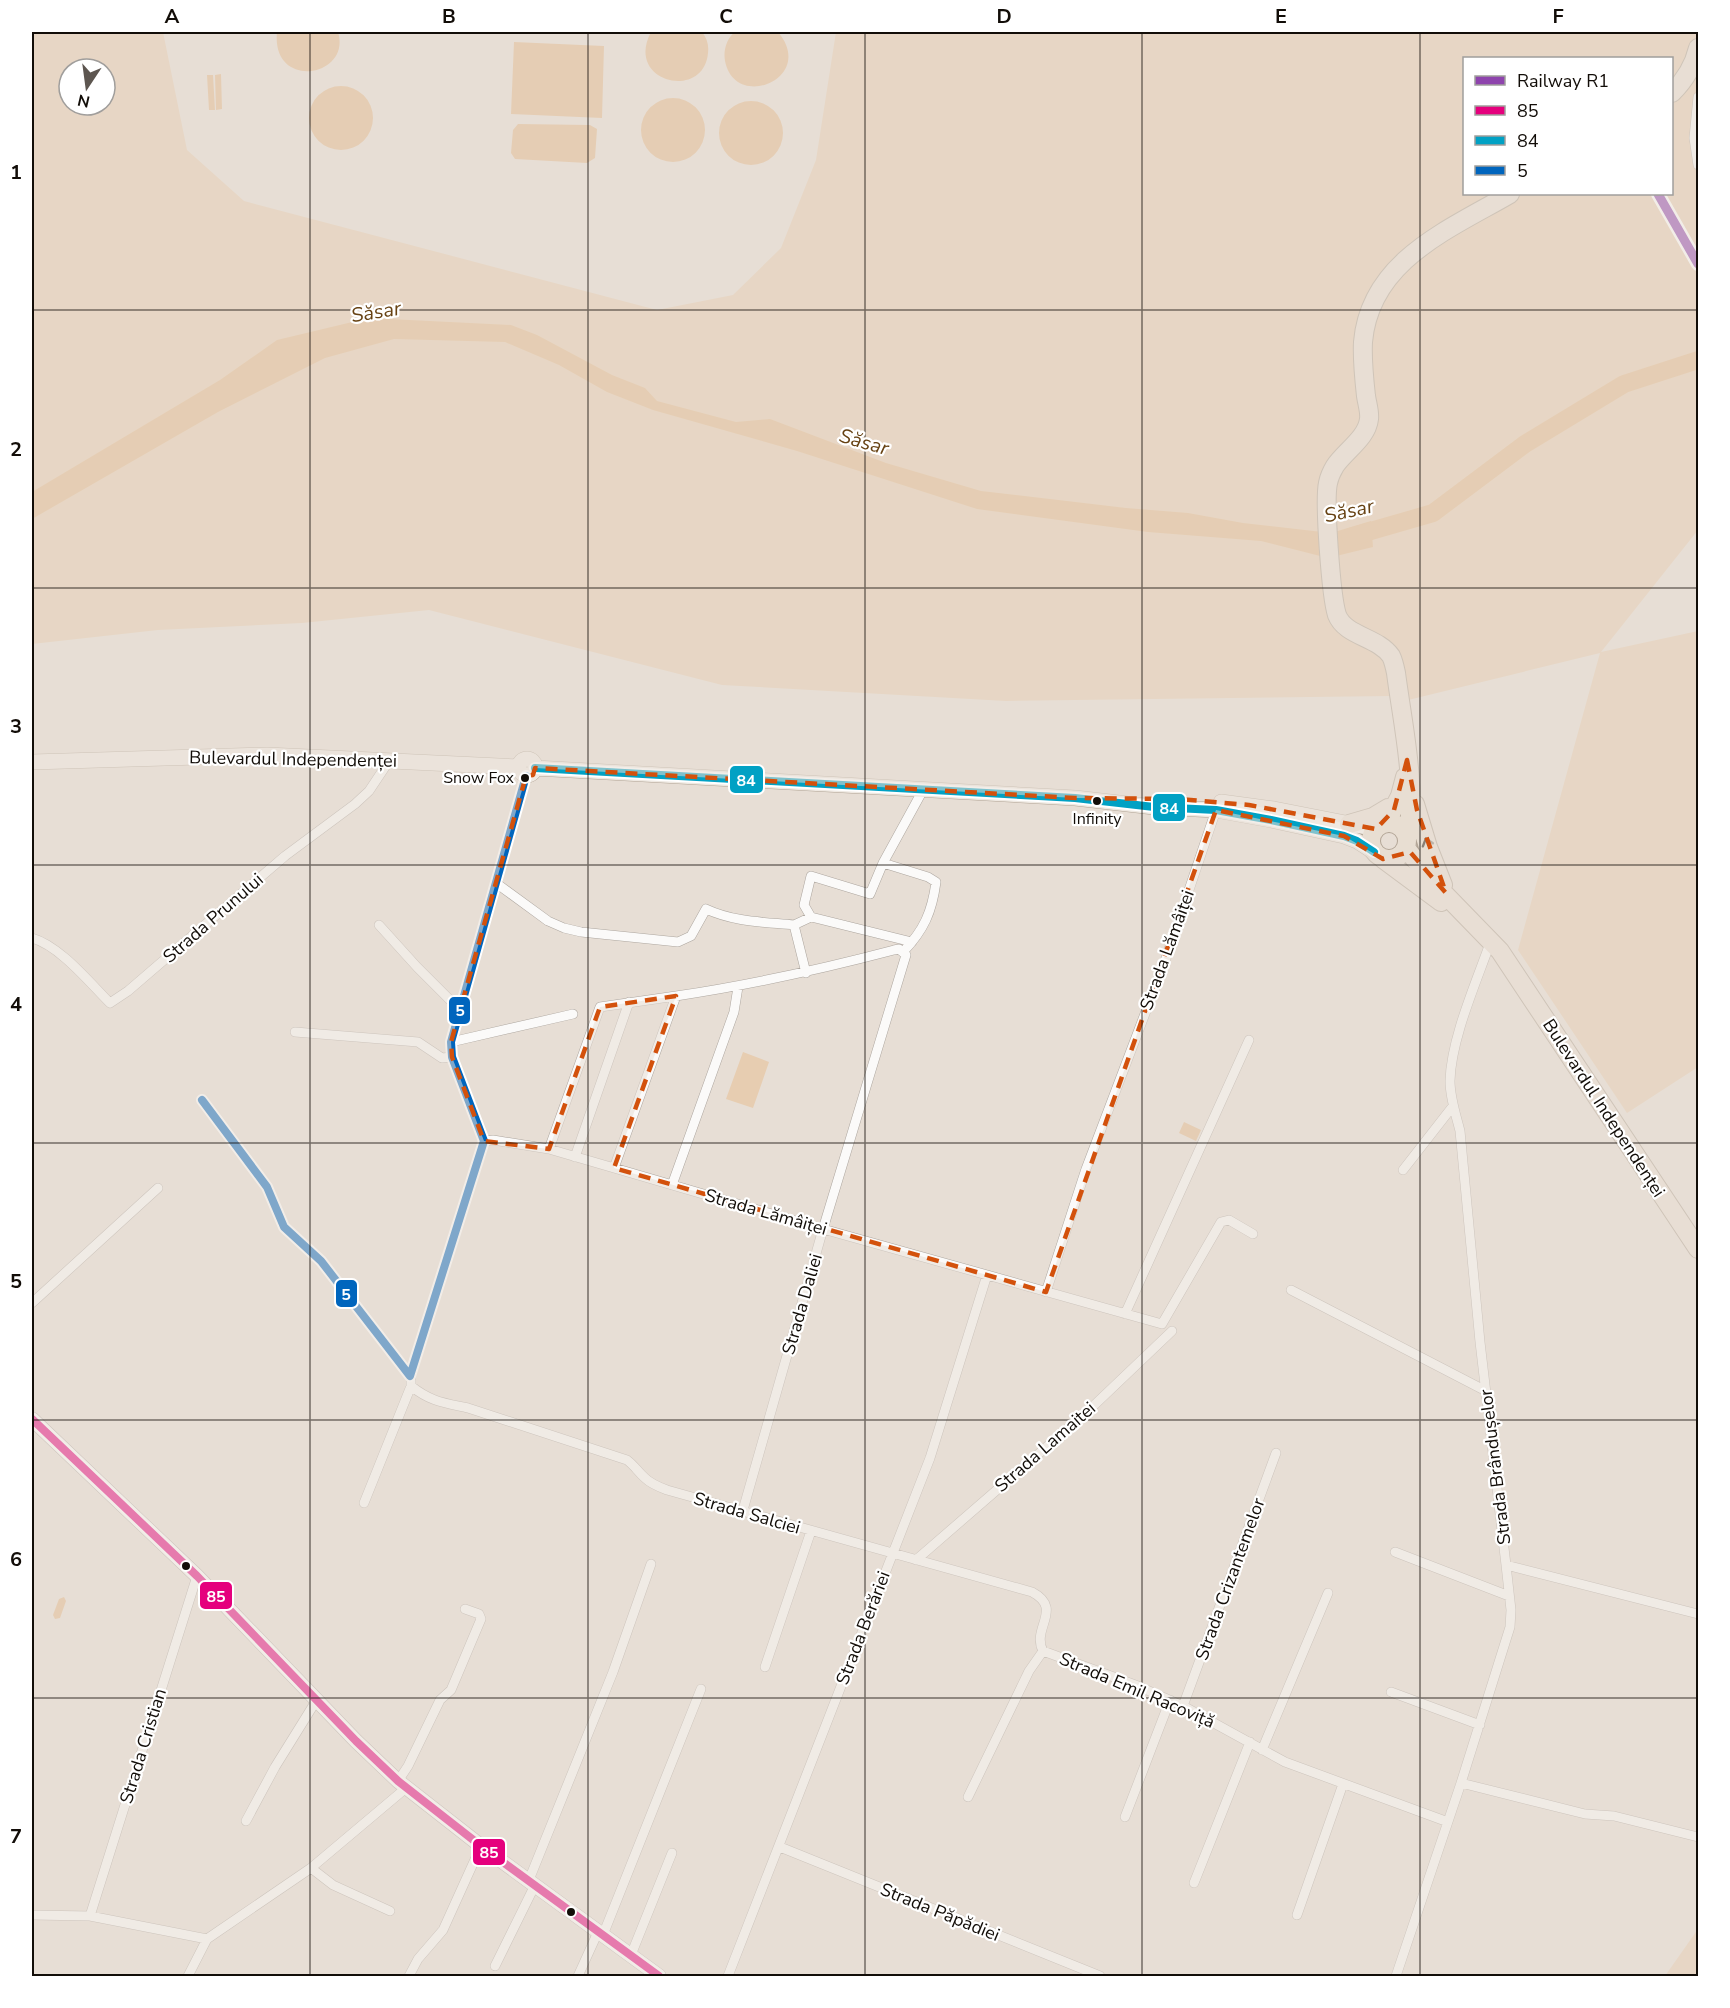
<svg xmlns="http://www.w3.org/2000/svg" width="1730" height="2008" font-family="'Nunito Sans',sans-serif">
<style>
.green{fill:#e7cdb1;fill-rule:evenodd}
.water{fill:#e3b98c}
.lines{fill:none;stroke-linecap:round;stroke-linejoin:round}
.river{stroke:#e3b98c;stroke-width:18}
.street-casing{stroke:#ada69f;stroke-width:10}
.secondary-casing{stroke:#ada69f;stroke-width:15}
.primary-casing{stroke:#b1a495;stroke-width:16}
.highway-casing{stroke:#b1a495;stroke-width:20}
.street{stroke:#fbfaf9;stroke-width:9}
.secondary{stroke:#fbfaf9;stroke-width:14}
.primary{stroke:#efe9e2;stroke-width:15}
.highway{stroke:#e8ded2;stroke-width:18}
.bus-1-casing{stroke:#fff;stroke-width:12}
.bus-2-casing{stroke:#fff;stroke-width:12}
.bus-3-casing{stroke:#fff;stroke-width:12}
.bus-1{stroke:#e5007d;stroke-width:8}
.bus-2{stroke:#01a1c4;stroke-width:8}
.bus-3{stroke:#0065bd;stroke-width:8}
.rail-1-casing{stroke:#fff;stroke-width:14}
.rail-1{stroke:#8e44ad;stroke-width:9}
.oneway{stroke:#888077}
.marked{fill:none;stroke:#d3510c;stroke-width:4.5;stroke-dasharray:12 8;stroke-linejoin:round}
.grid{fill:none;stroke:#120d08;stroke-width:1.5;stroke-opacity:0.55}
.bus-dot{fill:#120d08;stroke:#fff;stroke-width:2}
.labels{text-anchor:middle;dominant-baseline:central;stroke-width:4.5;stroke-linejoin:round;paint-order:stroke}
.bus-label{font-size:16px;fill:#120d08;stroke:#fff;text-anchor:end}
.street-label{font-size:18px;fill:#120d08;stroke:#fff}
.water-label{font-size:20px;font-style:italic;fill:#674213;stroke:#fff}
.line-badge{stroke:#fff;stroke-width:2}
.badge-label{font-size:16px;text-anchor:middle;font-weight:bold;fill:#fff}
.neatline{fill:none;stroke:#120d08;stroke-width:2}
.grid-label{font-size:20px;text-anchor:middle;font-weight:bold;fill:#120d08}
</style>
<rect width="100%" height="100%" fill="#e7ded5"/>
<path class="green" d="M32,32H163L187,150L244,201L657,310L733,295L781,248L816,160L836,32H1698V530L1601,652L1698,631V1067L1627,1113L1518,950L1600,653L1400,702L1392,696L1006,701L722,685L429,610L302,623L158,630L32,644ZM1464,58H1672V194H1464ZM69,69H105V105H69Z
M743,1052L769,1062L753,1108L726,1099Z
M1698,1929V1976H1665Z"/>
<path class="water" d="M277,32H338C352,77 271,91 277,32Z
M651,32H702C707,38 709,45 708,53C704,101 624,83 651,32Z
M735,32H778C817,78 735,112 725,61C723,50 727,38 735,32Z
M514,42L604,46L602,118L511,114Z
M221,74L222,109L216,110L215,75Z
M207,75H213L215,110H209Z
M309 118a32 32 0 1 1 64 0a32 32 0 1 1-64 0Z
M641 130a32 32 0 1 1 64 0a32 32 0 1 1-64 0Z
M719 133a32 32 0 1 1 64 0a32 32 0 1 1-64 0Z
M518,124L590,125L597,129L595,158L587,163L515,159L511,153L513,130Z
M369,318L511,325L537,335L612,375L645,388L657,401L736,422L770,419L886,463L981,491L1126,508L1188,513L1243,523L1331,533L1371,521L1373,547L1328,558L1261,541L1148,532L977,509L797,451L653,410L607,392L559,365L505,342L394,339L325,358L218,412L32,519V492L220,380L277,340Z
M1184,1122L1201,1130L1196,1141L1179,1133Z
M64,1597L66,1601L60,1618L55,1619L53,1615L59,1599Z"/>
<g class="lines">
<path class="river" d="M1350,537L1433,513L1525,444L1624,384L1698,360"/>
<g class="street-casing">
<path id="street" d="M1698,97L1694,138L1698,165
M883,863L928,877L936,882C932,912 924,930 903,952
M496,883L548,921L564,928L581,932L678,942L691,936L706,909C734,922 763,922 794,925L806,973
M811,917L912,942
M379,925L417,967L460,1010
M794,925L811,917L804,905L811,876L870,894L883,863L923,790
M32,938C60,946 89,982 110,1003L128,991L285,856L355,804L369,791L389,761
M295,1032L418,1042L442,1058L452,1057
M451,1042L573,1014
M202,1100L267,1187L284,1227L321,1261L410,1376L484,1141L452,1057L451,1042L526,776
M484,1141L493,1140L549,1149L823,1229L1162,1324L1221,1222L1229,1220L1253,1234
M549,1149L600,1007L676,996
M575,1157L629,1002
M614,1168L676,996C750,985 822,969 894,950L899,949L906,955L823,1229L743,1510
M1403,1170L1453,1106
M672,1185L734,1012L738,987
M1291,1290L1486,1391
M1046,1292L1086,1169L1165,961L1216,810
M32,1303L158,1188
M1125,1314L1249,1040
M411,1386C431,1402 445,1403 468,1408L627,1460C635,1466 638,1472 645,1478C651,1484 659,1487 667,1490L1032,1592C1064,1609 1031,1628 1043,1651
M364,1503L411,1386V1380
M1395,1552L1509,1596
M916,1560L1088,1411L1172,1331
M1506,1565L1698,1614
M765,1667L811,1531
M1391,1692L1480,1725
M1183,1706L1276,1453
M1262,1750L1328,1593
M398,1781L408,1766L440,1700L451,1690L481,1619L479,1614L465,1609
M1461,1783L1585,1814L1614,1816L1698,1837
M968,1797L1029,1671L1043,1651L1138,1686L1183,1706L1285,1762L1448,1822
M1125,1817L1170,1700
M246,1821L275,1767L316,1701
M780,1847L1100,1976
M311,1868L333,1885L390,1911
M529,1880L613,1672L651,1564
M1194,1883L1250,1742
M32,1915L90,1916L207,1939
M1297,1915L1343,1784
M90,1916L197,1576
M603,1935L701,1689
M631,1955L672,1853
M495,1966L535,1885
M188,1976L207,1939L311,1868L406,1788
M409,1976L418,1959L443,1930L481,1846
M578,1976L598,1932
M728,1976L930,1458L987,1275
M1396,1976L1461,1783L1510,1627L1511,1610L1506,1565L1480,1342L1460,1131C1456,1115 1450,1098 1450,1081C1451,1040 1475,985 1489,946"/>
</g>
<g class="secondary-casing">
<path id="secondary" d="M32,1419L197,1576L356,1741L398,1781L481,1846L659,1976"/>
</g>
<g class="primary-casing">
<path id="primary" d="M519 767a8 8 0 1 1 16 0a8 8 0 1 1-16 0Z
M32,762L267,755L518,767
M535,768L1075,798L1154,807L1216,810L1271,820L1344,836L1357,841L1374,852
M1221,802L1274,809L1376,829"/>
</g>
<g class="highway-casing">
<path id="highway" d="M1672,93C1684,81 1694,65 1698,48
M1415,804L1428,847L1443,885
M1371 841a18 18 0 1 1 36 0a18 18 0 1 1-36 0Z
M1386,823L1400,796L1405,777
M1349,824L1373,817L1388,808
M1407,839C1417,786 1403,727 1396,673C1395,668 1393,660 1391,656C1378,637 1345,636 1337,615C1331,596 1324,501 1328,483C1329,478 1332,471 1335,466C1345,451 1367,438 1369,419C1370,412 1367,403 1366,396C1364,378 1362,360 1363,342C1370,261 1448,230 1510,194
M1406,848L1431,880L1500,951L1698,1249
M1383,859L1441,902"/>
</g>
<use href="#street" class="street"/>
<use href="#secondary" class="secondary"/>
<use href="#primary" class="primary"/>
<use href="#highway" class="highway"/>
<g class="bus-1-casing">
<path id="bus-1" d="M32,1419L197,1576L356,1741L398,1781L481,1846L659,1976"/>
</g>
<g class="bus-2-casing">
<path id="bus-2" d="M535,768L1075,798L1154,807L1216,810L1271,820L1344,836L1357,841L1374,852"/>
</g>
<g class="bus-3-casing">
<path id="bus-3" d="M202,1100L267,1187L284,1227L321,1261L410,1376L484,1141L452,1057L451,1042L526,776"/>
</g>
<use href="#bus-1" class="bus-1"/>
<use href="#bus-2" class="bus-2"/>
<use href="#bus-3" class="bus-3"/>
<g class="rail-1-casing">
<path id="rail-1" d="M1658,194L1698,264"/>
</g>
<use href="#rail-1" class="rail-1"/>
</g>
<defs><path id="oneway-chevron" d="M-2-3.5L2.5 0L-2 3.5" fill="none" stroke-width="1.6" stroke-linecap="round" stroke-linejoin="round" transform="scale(1.5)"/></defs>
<use class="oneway" href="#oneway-chevron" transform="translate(1427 842) rotate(-107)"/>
<path d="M0 0H1730V2008H0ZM1407,760L1417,810L1446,893L1410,852L1383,859L1344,836L1216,810L1046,1292L614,1168L676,996L600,1007L549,1149L484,1141L452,1057L451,1042L526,776L533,775L535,768L1075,798L1179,799L1249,805L1376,829L1394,810Z" fill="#e7ded5" fill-opacity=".55" fill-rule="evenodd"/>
<path class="marked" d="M1407,760L1417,810L1446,893L1410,852L1383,859L1344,836L1216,810L1046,1292L614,1168L676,996L600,1007L549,1149L484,1141L452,1057L451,1042L526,776L533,775L535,768L1075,798L1179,799L1249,805L1376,829L1394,810Z"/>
<path class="grid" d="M310,32V1976M588,32V1976M865,32V1976M1142,32V1976M1420,32V1976M32,310H1698M32,588H1698M32,865H1698M32,1143H1698M32,1420H1698M32,1698H1698"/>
<g class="bus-dot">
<circle cx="525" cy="778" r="5"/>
<circle cx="1097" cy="801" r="5"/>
<circle cx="186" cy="1566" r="5"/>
<circle cx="571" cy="1912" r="5"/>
</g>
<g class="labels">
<g class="bus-label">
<text x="514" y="778">Snow Fox</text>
<text x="1097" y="819" text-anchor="middle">Infinity</text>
</g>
<g class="street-label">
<text transform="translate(293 759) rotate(1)">Bulevardul Independenței</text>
<text transform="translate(213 918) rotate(-41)">Strada Prunului</text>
<text transform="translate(1167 950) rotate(-70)">Strada Lămâiței</text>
<text transform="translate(1604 1108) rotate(57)">Bulevardul Independenței</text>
<text transform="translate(766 1212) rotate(16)">Strada Lămâiței</text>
<text transform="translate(802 1304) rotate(-74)">Strada Daliei</text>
<text transform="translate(1045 1447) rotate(-41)">Strada Lamaitei</text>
<text transform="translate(1495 1467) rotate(-97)">Strada Brândușelor</text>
<text transform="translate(747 1513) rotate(16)">Strada Salciei</text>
<text transform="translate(1230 1579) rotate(-70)">Strada Crizantemelor</text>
<text transform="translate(863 1628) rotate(-69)">Strada Berăriei</text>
<text transform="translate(1137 1690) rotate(23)">Strada Emil Racoviță</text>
<text transform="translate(143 1746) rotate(-73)">Strada Cristian</text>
<text transform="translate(940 1912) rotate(22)">Strada Păpădiei</text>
</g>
<g class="water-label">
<text transform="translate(376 312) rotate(-9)">Săsar</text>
<text transform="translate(864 442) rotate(16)">Săsar</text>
<text transform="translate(1349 511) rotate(-12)">Săsar</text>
</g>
</g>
<g class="line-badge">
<rect x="729" y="765" width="35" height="29" rx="6" fill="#01a1c4"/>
<rect x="1152" y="793" width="34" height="29" rx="6" fill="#01a1c4"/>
<rect x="448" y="996" width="23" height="29" rx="6" fill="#0065bd"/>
<rect x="335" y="1279" width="23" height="29" rx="6" fill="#0065bd"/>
<rect x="199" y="1581" width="34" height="29" rx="6" fill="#e5007d"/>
<rect x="472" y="1838" width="34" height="28" rx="6" fill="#e5007d"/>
</g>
<g class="badge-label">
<text x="746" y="786">84</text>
<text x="1169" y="814">84</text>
<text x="460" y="1016">5</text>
<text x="346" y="1300">5</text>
<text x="216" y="1602">85</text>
<text x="489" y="1858">85</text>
</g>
<rect width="1730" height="2008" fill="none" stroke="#ffffff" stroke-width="66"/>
<rect x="1463" y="57" width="210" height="138" fill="#ffffff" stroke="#a09e9c" stroke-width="1.5"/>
<rect x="1475" y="76" width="30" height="9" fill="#8e44ad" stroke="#a09e9c" stroke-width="1.5"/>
<text x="1517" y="87" font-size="18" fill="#120d08">Railway R1</text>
<rect x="1475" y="106" width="30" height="9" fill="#e5007d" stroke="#a09e9c" stroke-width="1.5"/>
<text x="1517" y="117" font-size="18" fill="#120d08">85</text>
<rect x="1475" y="136" width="30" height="9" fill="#01a1c4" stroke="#a09e9c" stroke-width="1.5"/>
<text x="1517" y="147" font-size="18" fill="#120d08">84</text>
<rect x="1475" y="166" width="30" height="9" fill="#0065bd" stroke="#a09e9c" stroke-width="1.5"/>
<text x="1517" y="177" font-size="18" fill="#120d08">5</text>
<g transform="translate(87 87) rotate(193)"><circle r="28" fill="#ffffff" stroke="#a09e9c" stroke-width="1.5"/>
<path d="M0-4.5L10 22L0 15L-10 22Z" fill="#5d5650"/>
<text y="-9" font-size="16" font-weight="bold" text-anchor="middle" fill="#120d08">N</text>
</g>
<rect x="33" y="33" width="1664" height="1942" class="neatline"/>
<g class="grid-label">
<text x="172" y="23">A</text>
<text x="449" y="23">B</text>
<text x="726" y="23">C</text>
<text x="1004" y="23">D</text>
<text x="1281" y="23">E</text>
<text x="1558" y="23">F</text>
<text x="16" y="179">1</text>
<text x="16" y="456">2</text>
<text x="16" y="733">3</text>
<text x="16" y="1011">4</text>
<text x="16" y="1288">5</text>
<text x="16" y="1566">6</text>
<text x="16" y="1843">7</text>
</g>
</svg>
